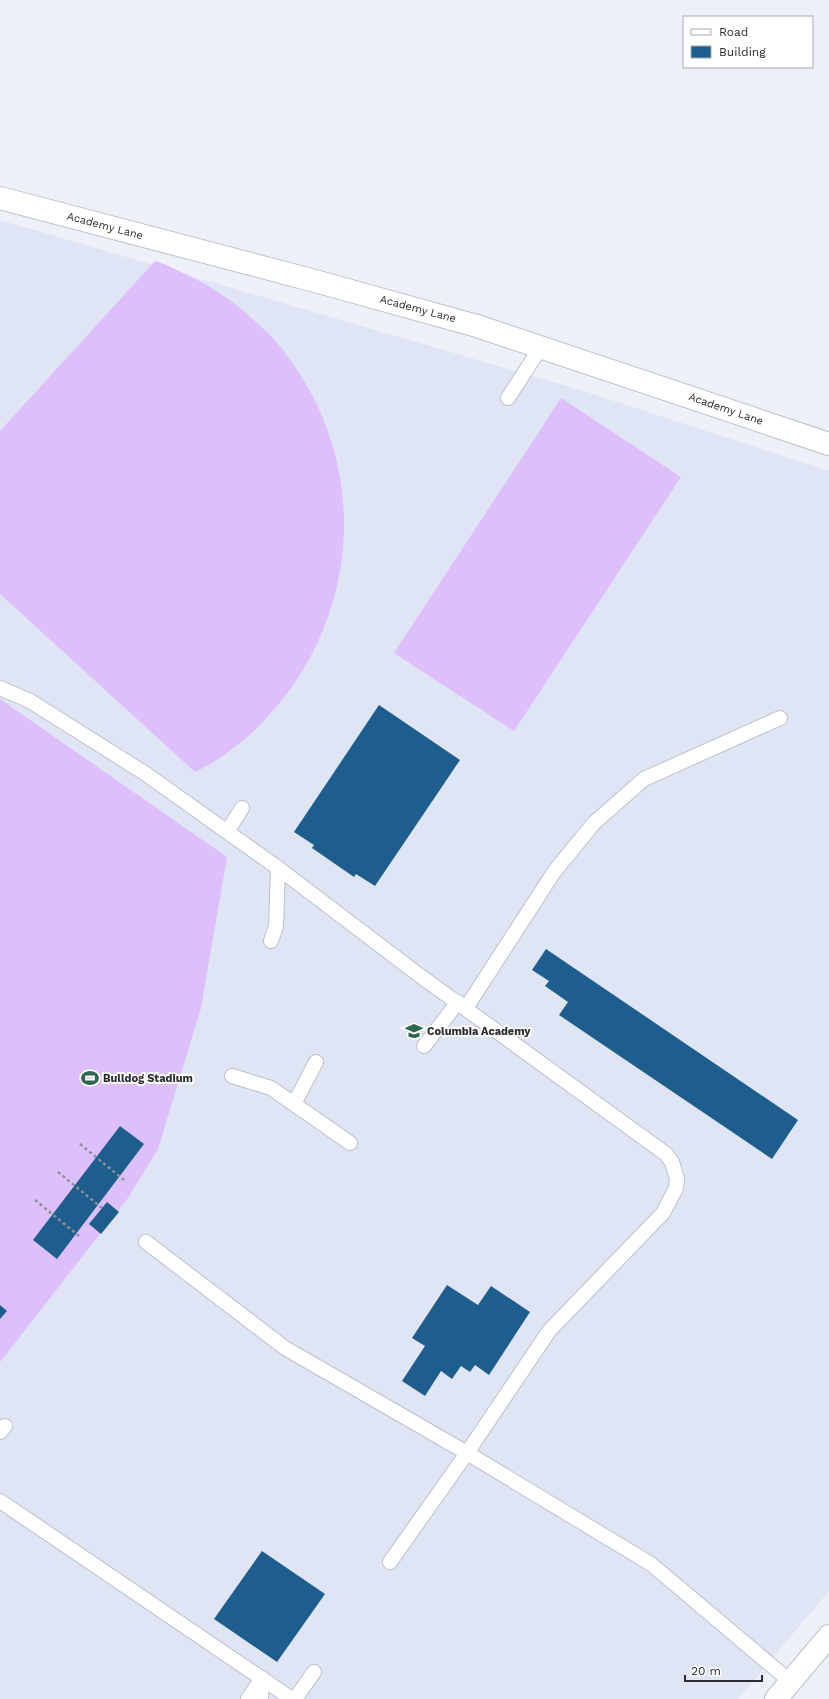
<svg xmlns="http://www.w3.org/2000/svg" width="829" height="1699" font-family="'Work Sans',sans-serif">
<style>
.built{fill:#dfe5f4}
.pitch{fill:#ddc0fb}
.building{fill:#1d5e8e}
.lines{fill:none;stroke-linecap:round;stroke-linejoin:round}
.service-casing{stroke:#bdc1c8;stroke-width:16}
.minor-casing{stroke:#bdc1c8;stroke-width:24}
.primary-casing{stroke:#bdc1c8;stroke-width:24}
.path{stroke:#8d8f95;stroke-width:2.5;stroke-dasharray:3 3;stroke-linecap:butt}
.service{stroke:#fff;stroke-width:14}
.minor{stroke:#fff;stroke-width:22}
.primary{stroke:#fff;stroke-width:22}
.labels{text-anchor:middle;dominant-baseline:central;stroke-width:4;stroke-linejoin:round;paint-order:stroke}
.street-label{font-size:11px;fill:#2b2c2f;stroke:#fff}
.poi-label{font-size:11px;font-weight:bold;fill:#2b2c2f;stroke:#fff;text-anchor:start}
</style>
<rect width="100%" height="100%" fill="#edf0f8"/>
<path class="built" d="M0,220L577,389L829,471V1591L738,1699H0Z"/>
<path class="pitch" d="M155,261C163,263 171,267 179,271C208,284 234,301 257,323C264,330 272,336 278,344C360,443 366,578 294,684C269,720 235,753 195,772L0,594V431Z
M561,398L681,477L514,731L394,653Z
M0,699L227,857L201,1008L158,1149L128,1198L0,1362Z"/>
<path class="building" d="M379,705L460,760L375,886L356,874L354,877L312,848L314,845L294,832Z
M546,949L798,1120L772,1159L559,1015L568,1002L545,986L549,981L532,970Z
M120,1126L144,1144L57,1259L33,1240Z
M107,1202L119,1212L101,1234L89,1224Z
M447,1285L478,1305L491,1286L530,1312L489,1375L475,1365L470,1372L461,1366L452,1379L441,1371L425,1396L402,1381L425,1346L412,1338Z
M0,1305L7,1311L0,1319Z
M262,1551L325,1594L277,1662L214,1619Z"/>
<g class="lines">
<g class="service-casing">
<path id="service" d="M508,398L541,347
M0,688L30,701L146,774L278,868L419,975L666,1154L672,1162L677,1179L676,1188L663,1213L549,1331L467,1453L390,1562
M227,832L242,808
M271,941L276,926L278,868
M466,1008L554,872L594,823L644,779L780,718
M424,1046L458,1002
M232,1076L271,1088L350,1143
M294,1104L316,1062
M146,1242L285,1348L467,1453L651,1564L791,1682
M0,1432L5,1426
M0,1501L292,1699
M248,1699L262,1678
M261,1699L262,1678
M295,1699L314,1672"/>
</g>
<g class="minor-casing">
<path id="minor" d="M0,198L315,281L477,326L829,444"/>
</g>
<g class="primary-casing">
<path id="primary" d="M776,1699L829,1636"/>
</g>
<path class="path" d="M80,1144L124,1180
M58,1172L102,1208
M35,1200L79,1236"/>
<use href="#service" class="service"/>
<use href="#minor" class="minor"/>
<use href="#primary" class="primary"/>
</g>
<defs>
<g id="school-bare" transform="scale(1.38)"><path d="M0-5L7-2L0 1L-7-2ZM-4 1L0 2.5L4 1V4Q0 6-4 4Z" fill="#2f664e" stroke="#fff" stroke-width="2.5" paint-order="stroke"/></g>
<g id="stadium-bare" transform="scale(1.38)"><path d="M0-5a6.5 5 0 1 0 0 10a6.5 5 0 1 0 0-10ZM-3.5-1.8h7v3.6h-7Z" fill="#2f664e" stroke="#fff" stroke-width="2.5" paint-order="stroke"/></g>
</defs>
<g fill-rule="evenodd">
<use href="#school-bare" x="414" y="1031"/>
<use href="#stadium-bare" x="90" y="1078"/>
</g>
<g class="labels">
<g class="street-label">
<text transform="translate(105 226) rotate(15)">Academy Lane</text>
<text transform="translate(418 309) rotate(15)">Academy Lane</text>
<text transform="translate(726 409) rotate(19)">Academy Lane</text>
</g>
<g class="poi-label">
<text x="427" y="1031">Columbia Academy</text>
<text x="103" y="1078">Bulldog Stadium</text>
</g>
</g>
<rect x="683" y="16" width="130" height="52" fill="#ffffff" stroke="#aaabac"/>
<rect x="691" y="29" width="20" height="6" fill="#ffffff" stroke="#aaabac"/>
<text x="719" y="36" font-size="12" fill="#2b2c2f">Road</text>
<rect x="691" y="46" width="20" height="12" fill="#1d5e8e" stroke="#aaabac"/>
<text x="719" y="56" font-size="12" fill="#2b2c2f">Building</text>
<path d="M685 1675v6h77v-6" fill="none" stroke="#2b2c2f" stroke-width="2"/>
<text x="691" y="1675" font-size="12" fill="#2b2c2f" stroke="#ffffff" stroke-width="3" paint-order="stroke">20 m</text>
</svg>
